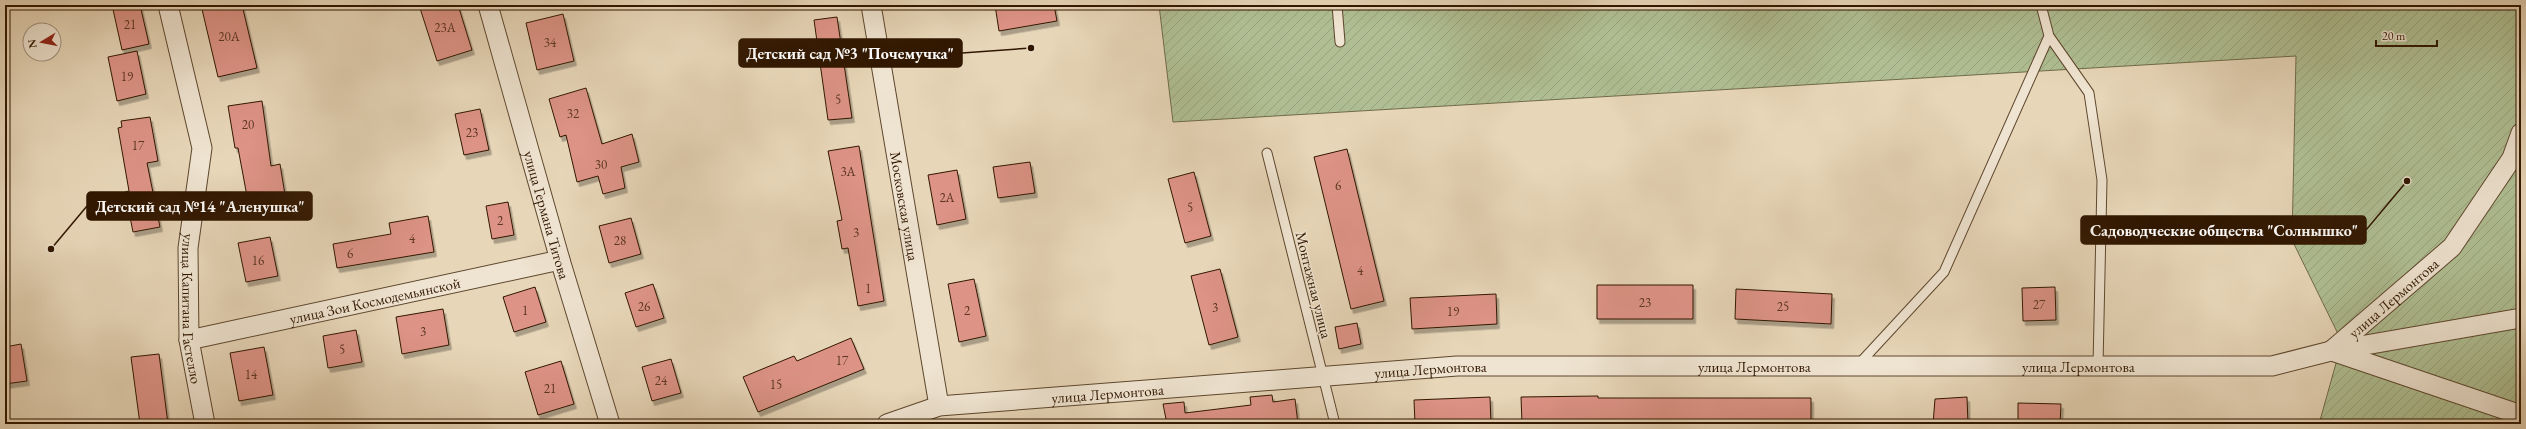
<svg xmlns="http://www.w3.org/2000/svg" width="2526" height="429" font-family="'EB Garamond',serif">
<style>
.garden{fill:url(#garden-furrows);stroke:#706b4a}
.building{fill:#dd9386;stroke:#311700;filter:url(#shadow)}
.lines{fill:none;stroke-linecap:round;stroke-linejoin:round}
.service-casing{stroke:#5e472e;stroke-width:11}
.minor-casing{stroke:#5e472e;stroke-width:21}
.service{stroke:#efe4d1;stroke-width:9}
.minor{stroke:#efe4d1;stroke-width:19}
.labels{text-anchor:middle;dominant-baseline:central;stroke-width:3;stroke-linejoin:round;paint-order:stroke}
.number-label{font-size:13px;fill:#5c3622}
.street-label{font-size:15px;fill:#311700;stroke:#efe4d1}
.leader{fill:none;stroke:#311700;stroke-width:1.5}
.callout-dot{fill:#311700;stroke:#efe4d1;stroke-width:1.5}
.callout{fill:#311700;stroke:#311700;stroke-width:1.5}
.callout-label{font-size:16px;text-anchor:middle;font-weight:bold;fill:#fff}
</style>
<defs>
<pattern id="garden-furrows" width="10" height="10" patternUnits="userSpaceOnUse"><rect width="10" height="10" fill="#afbf93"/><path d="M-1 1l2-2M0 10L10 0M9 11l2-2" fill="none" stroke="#97a37d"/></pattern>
<filter id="shadow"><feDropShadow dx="2.5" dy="4.5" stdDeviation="0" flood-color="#0004"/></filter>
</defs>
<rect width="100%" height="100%" fill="#e7d6b8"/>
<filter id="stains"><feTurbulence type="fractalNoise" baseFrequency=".005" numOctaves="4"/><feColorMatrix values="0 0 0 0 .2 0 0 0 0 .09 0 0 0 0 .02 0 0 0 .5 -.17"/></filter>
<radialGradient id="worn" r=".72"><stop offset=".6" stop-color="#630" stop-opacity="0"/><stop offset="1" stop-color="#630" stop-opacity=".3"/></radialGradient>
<path class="garden" d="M1159,5H2521V424H2319L2342,342L2292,240L2296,56L1173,122Z"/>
<path class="building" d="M112,5H140L149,44L122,50Z
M201,5H242L257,68L218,77Z
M419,5H458L472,50L437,61Z
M995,5H1054L1057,21L999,31Z
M563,14L574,61L537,70L526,23Z
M837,17L852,118L828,120L814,20Z
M137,51L146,94L117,101L108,57Z
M586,88L602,144L632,134L639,162L621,167L625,188L603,194L598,176L577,182L566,135L560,137L549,99Z
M262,101L271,166L280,164L286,201L249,207L238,148H235L228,106Z
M480,109L489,150L464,155L455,114Z
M150,117L158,161L147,163L160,227L133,232L125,192L129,191L118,128L122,127L121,121Z
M859,146L884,301L858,306L848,248L842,249L837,221L842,220L828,151Z
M1347,149L1384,301L1351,309L1314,157Z
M1030,162L1035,193L998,198L993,167Z
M957,170L966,219L937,225L928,175Z
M1194,172L1211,236L1185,243L1168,179Z
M508,202L514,235L492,239L486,206Z
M428,216L434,252L337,268L333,244L391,234L389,223Z
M631,218L641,254L609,263L599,226Z
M270,237L278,276L246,282L238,243Z
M1220,269L1238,337L1209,345L1191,276Z
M974,279L986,336L959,342L948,284Z
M653,284L664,318L636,327L625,293Z
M1597,285H1693V319H1597Z
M535,287L546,322L514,332L503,297Z
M2055,287L2056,320L2023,321L2022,288Z
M1736,289L1832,294L1831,324L1735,319Z
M1496,294L1497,324L1412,329L1410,298Z
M443,309L449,345L402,354L396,317Z
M1357,323L1361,344L1339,349L1335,327Z
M356,330L362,362L328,368L323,336Z
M851,338L864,369L758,412L743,377L794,356L797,361Z
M21,344L27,381L5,384V347Z
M264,347L273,395L239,401L230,353Z
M159,354L168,424H140L131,357Z
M671,359L681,393L652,401L642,367Z
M561,361L574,404L538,415L525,372Z
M1272,395L1273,402L1295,399L1298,424H1167L1163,404L1184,402L1185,413L1251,405L1250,397Z
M1598,396V398H1811V424H1522L1521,397Z
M1490,397L1491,424H1415L1414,400Z
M1967,397L1968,424H1933L1935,399Z
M2018,403L2061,404L2060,424H2018Z"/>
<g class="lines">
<g class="service-casing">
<path id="service" d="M1337,5L1340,42
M2049,36L2089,93L2102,180L2098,366
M1267,153L1335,424
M1858,365L1944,272L2049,36L2041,5"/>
</g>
<g class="minor-casing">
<g id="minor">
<path id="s1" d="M168,5L202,148L188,248L189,340L205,424"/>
<path id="s2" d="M488,5L560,260L610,424"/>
<path id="s3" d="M871,5L939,406"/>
<path id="s4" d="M189,340L560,260"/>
<path id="s5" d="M2331,351L2452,247L2512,158L2521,133"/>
<path d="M2335,352L2521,415"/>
<path id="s6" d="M887,424L939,406L1457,366H2272L2331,351L2521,318"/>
</g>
</g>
<use href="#service" class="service"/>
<use href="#minor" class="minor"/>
</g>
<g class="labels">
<g class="number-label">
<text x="130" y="24">21</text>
<text x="445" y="27">23А</text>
<text x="229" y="36">20А</text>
<text x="550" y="42">34</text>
<text x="127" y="76">19</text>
<text x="838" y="99">5</text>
<text x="573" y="113">32</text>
<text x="248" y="124">20</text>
<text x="472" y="132">23</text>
<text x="138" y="145">17</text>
<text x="601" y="164">30</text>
<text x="848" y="171">3А</text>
<text x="1338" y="185">6</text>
<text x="947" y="197">2А</text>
<text x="1190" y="207">5</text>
<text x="500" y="220">2</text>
<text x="856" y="232">3</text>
<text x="412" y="238">4</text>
<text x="620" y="240">28</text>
<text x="350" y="253">6</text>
<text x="258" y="260">16</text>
<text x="1360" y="270">4</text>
<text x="868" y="288">1</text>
<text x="1645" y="302">23</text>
<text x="2039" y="304">27</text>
<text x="644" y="306">26</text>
<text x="1783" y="306">25</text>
<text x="1215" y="307">3</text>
<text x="525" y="310">1</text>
<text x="967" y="310">2</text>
<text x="1453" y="311">19</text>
<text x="423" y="331">3</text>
<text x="342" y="349">5</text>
<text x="842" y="360">17</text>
<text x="251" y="374">14</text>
<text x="661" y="380">24</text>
<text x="776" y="384">15</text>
<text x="550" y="388">21</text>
</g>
<g class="street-label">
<text stroke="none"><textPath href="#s3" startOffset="204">Московская улица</textPath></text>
<text stroke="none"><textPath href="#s2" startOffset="218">улица Германа Титова</textPath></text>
<text transform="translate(1314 285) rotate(76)">Монтажная улица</text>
<text stroke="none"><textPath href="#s5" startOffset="82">улица Лермонтова</textPath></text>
<text stroke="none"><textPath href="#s4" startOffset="190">улица Зои Космодемьянской</textPath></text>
<text stroke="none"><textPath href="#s1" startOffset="309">улица Капитана Гастелло</textPath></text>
<text stroke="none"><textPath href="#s6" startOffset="872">улица Лермонтова</textPath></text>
<text stroke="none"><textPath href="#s6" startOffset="1196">улица Лермонтова</textPath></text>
<text stroke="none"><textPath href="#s6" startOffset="548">улица Лермонтова</textPath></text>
<text stroke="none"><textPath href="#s6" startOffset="224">улица Лермонтова</textPath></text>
</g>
</g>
<path class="leader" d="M1031 48L962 53M51 249L87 206M2407 181L2366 230"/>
<g class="callout-dot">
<circle cx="1031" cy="48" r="4"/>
<circle cx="51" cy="249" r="4"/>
<circle cx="2407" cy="181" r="4"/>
</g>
<g class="callout">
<rect x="739" y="39" width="223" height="28" rx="4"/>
<rect x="87" y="192" width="225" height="28" rx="4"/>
<rect x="2081" y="216" width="285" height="28" rx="4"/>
</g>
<g class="callout-label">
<text x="850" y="59">Детский сад №3 "Почемучка"</text>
<text x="200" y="212">Детский сад №14 "Аленушка"</text>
<text x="2224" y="236">Садоводческие общества "Солнышко"</text>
</g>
<rect width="2526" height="429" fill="none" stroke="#e7d6b8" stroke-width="20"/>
<rect x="6" y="6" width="2514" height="417" fill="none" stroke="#311700" stroke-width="2"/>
<rect x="10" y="10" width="2506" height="409" fill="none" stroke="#311700"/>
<g transform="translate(42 42) rotate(260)"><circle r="19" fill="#efe4d1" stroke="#a3927d"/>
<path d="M0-3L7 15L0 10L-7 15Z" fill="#8f2418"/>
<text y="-6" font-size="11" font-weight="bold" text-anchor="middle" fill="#311700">N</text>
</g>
<path d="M2376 40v6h61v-6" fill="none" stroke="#311700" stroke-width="2"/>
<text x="2382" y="40" font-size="12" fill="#311700" stroke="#efe4d1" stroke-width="3" paint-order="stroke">20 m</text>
<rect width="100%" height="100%" filter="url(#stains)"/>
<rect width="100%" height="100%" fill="url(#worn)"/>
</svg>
